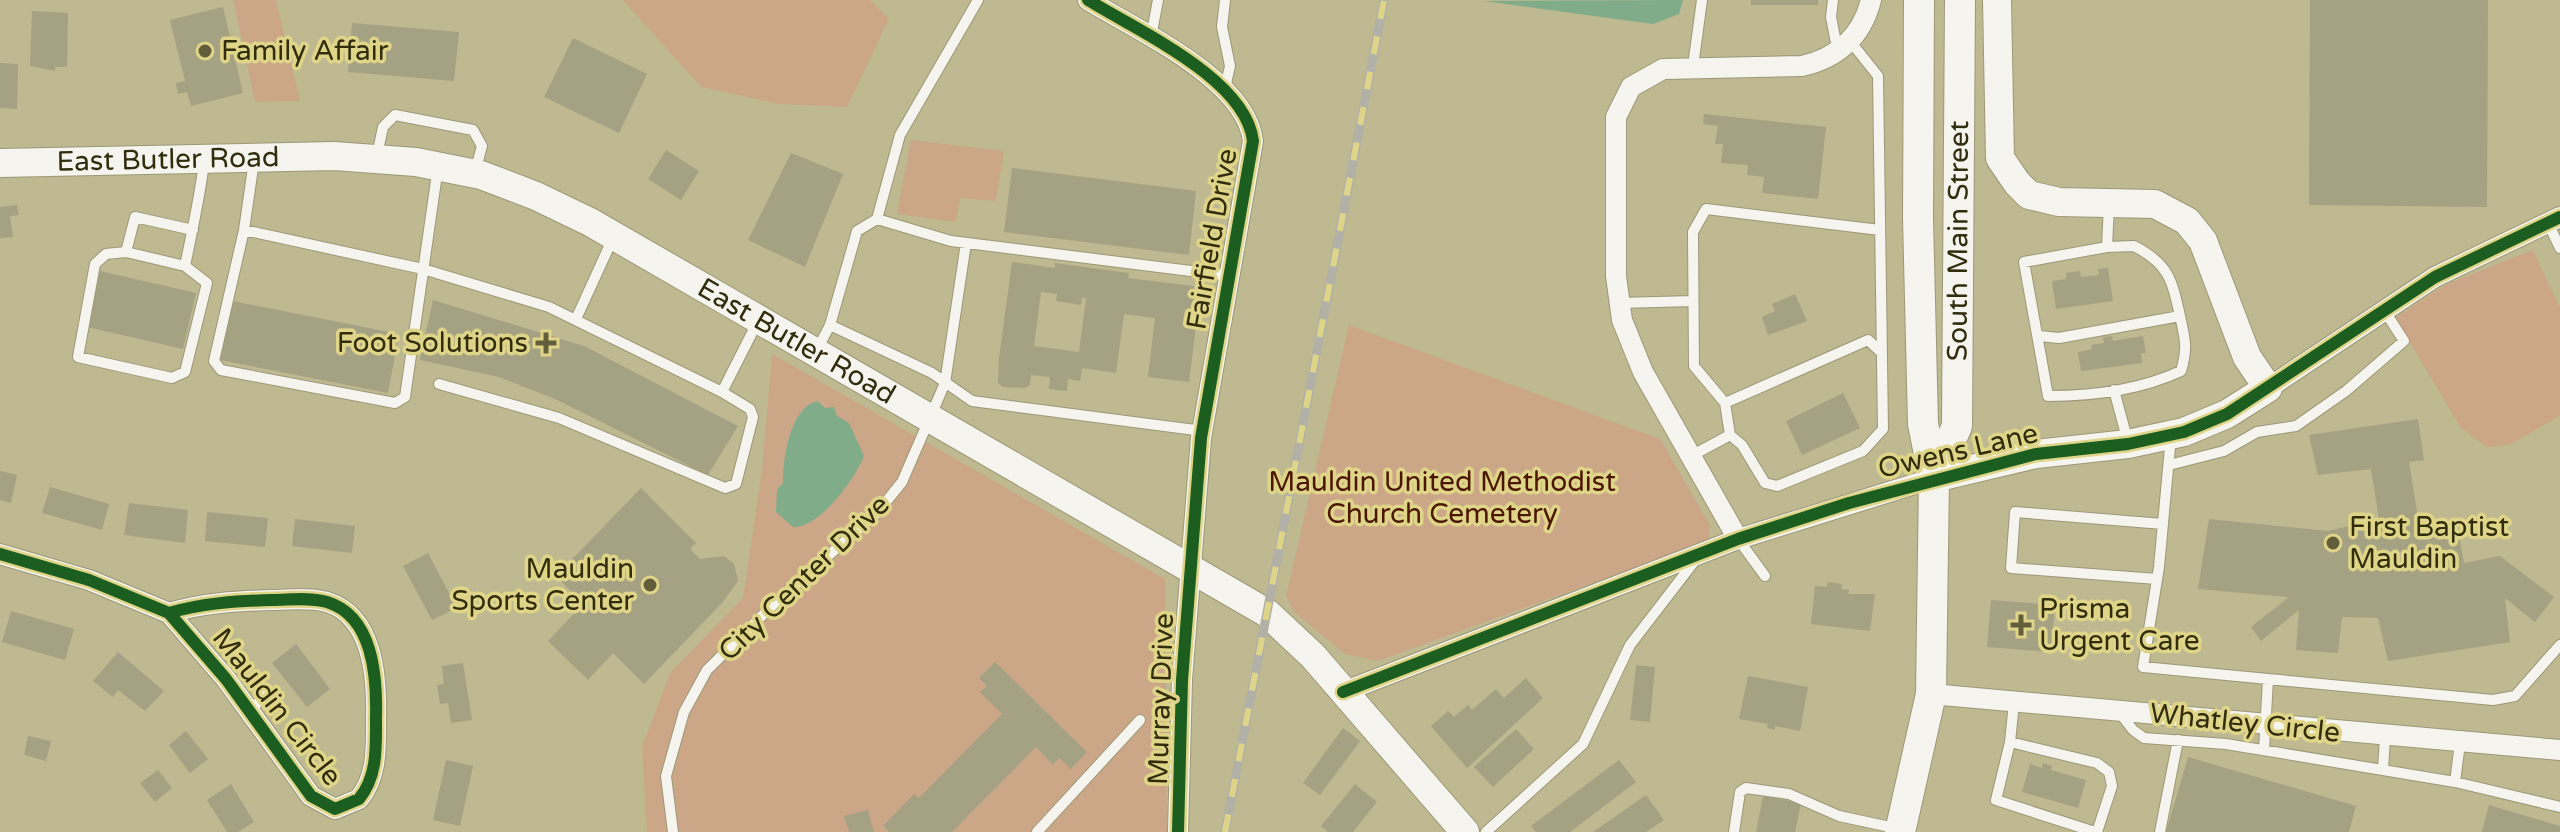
<svg xmlns="http://www.w3.org/2000/svg" width="2560" height="832" font-family="'Varela Round',sans-serif">
<style>
.green{fill:#cba788}
.water{fill:#80ac8a}
.building{fill:#a5a183;fill-rule:evenodd}
.lines{fill:none;stroke-linecap:round;stroke-linejoin:round}
.lane-casing{stroke:#9c9877;stroke-width:12}
.street-casing{stroke:#9c9877;stroke-width:22}
.secondary-casing{stroke:#9c9877;stroke-width:30}
.primary-casing{stroke:#9c9877;stroke-width:32}
.lane{stroke:#f5f4ee;stroke-width:10}
.street{stroke:#f5f4ee;stroke-width:20}
.secondary{stroke:#f5f4ee;stroke-width:28}
.primary{stroke:#f5f4ee;stroke-width:30}
.rail-casing{stroke:#b2b1a7;stroke-width:9}
.rail{stroke:#dfd589;stroke-width:6;stroke-dasharray:18;stroke-linecap:butt}
.cycleway-casing{stroke:#dfd589;stroke-width:17}
.cycleway{stroke:#1b5e20;stroke-width:12}
.poi-dot{fill:#625e3b;stroke:#dfd589;stroke-width:3}
.labels{text-anchor:middle;dominant-baseline:central;stroke-width:7;stroke-linejoin:round;paint-order:stroke}
.poi-label{font-size:28px;fill:#312d0d;stroke:#dfd589;text-anchor:start}
.street-label{font-size:28px;fill:#312d0d;stroke:#dfd589}
.park-label{font-size:28px;fill:#4b1500;stroke:#dfd589}
</style>
<rect width="100%" height="100%" fill="#beb990"/>
<path class="green" d="M233,0H276L300,101L255,102Z
M623,0H870L889,19L847,107L779,104L701,87Z
M911,140L1004,151L996,201L960,198L956,222L897,214Z
M2533,250L2560,308V416L2509,445L2487,447L2461,428L2395,318L2447,284Z
M1349,325L1660,439L1710,525L1709,541L1378,661L1345,654L1294,612L1286,596Z
M772,354L1165,579L1167,832H647L642,747L670,673L743,598L762,470Z"/>
<path class="water" d="M1683,0L1679,14L1653,24L1484,1Z
M818,401L825,408L834,407L837,416L849,423L864,456C855,479 820,528 793,527L776,512L777,489L783,483C783,461 789,407 818,401Z"/>
<path class="building" d="M1751,0H1818V5H1751Z
M2310,0H2488L2487,207L2309,205Z
M223,7L243,93L191,106L187,92L178,94L176,83L185,81L170,20Z
M32,11L68,13L67,67H55V71L30,66Z
M352,23L459,32L454,81L348,72Z
M573,38L647,74L619,133L544,97Z
M0,63L18,64L17,109L0,108Z
M1704,114L1826,127L1818,199L1762,193L1764,177L1747,175L1748,165L1721,163L1723,144H1715L1718,126L1703,124Z
M666,150L699,171L681,200L648,179Z
M791,153L843,174L805,267L748,240Z
M1012,168L1196,191L1189,255L1004,232Z
M17,205L19,215L10,216L13,237L0,238V207Z
M1012,262L1055,268V263L1129,273L1128,278L1201,287L1189,382L1148,377L1155,318L1124,314L1116,373L1082,368L1080,381L1068,379L1067,391L1049,389L1050,377L1031,375L1030,385L1025,388L1003,387L998,383L999,358ZM1041,292L1057,294L1056,301L1081,305L1082,298H1086L1079,352L1034,346Z
M2108,268L2113,301L2056,309L2052,281L2066,279V273L2080,271L2081,277L2099,275L2098,269Z
M100,271L196,293L183,349L87,327Z
M1795,294L1807,321L1768,335L1762,317L1775,311L1772,304Z
M433,300L584,346L738,426L708,475L555,399L499,377L420,360Z
M232,301L399,334L388,393L220,360Z
M2112,336L2113,341L2143,336L2146,353H2141L2142,363L2081,371L2078,352L2092,349L2091,345L2104,343L2103,337Z
M1843,393L1860,428L1802,455L1786,421Z
M2418,419L2424,460L2409,462L2420,530L2457,526L2464,563L2500,556L2554,597L2535,622L2505,598L2510,642L2388,661L2378,618L2342,617L2338,653L2296,650L2299,610L2261,641L2251,627L2289,597L2198,589L2209,519L2328,531L2379,519L2371,469L2318,475L2309,435Z
M0,471L17,475L11,503L0,500Z
M50,487L109,504L102,530L42,513Z
M641,488L696,543L690,549L700,559L724,556L734,564L738,581L722,603L644,684L613,653L588,680L548,641L583,604L556,576Z
M129,503L188,510L185,543L124,535Z
M207,512L268,518L265,547L205,541Z
M295,519L355,526L352,553L292,546Z
M428,553L457,608L432,620L403,566Z
M1828,582L1842,584L1841,589L1849,590L1848,594H1875L1870,631L1811,624L1815,586L1827,587Z
M1991,600L2055,605L2051,652L1987,647Z
M11,611L74,629L65,660L2,642Z
M296,644L330,689L307,707L272,663Z
M118,652L164,691L145,711L118,690L113,697L93,681Z
M995,662L1087,752L1071,769L1059,758L1053,765L1036,747L952,832H889L883,826L914,794L919,798L1002,714L980,692L987,686L979,678Z
M463,663L472,720L451,723L448,703L440,704L437,685L444,684L442,666Z
M1636,665L1655,667L1650,722L1630,720Z
M1748,676L1808,687L1800,731L1775,726V730L1767,728L1768,724L1739,719Z
M1526,678L1543,698L1467,768L1431,726L1448,711L1454,717L1468,705L1472,710L1496,689L1504,698Z
M1343,728L1360,741L1320,795L1303,783Z
M1516,729L1534,749L1493,787L1474,767Z
M186,731L208,759L190,773L169,745Z
M28,736L51,741L46,761L24,755Z
M2188,757L2356,806L2349,832H2166Z
M446,760L473,766L460,826L433,820Z
M1619,760L1636,782L1570,832H1536L1531,826Z
M2043,763L2052,766L2051,770L2086,780L2078,808L2022,792L2030,764L2042,768Z
M158,770L172,788L155,802L140,783Z
M231,784L254,822L238,832H227L207,800Z
M1355,784L1377,802L1353,832H1328L1321,826Z
M1646,795L1664,820L1646,832H1593Z
M1763,796L1801,803L1795,832H1756Z
M2489,805L2560,826V832H2482Z
M868,810L874,832H849L844,816Z"/>
<g class="lines">
<g class="lane-casing">
<path id="lane" d="M1833,0L1831,17L1838,53
M1151,37L1158,0
M1850,41L1878,76L1883,429L1863,451L1777,486L1765,483L1742,445L1730,435L1725,403L1694,366L1693,232L1706,209L1880,230
M1693,66L1702,0
M1225,88L1230,66L1222,27L1225,0
M377,155L383,127L395,115L473,130L482,146L475,172
M254,161L244,230L214,361L221,370L395,403L405,397L438,167
M877,219L900,135L978,0
M2548,223L2560,248
M193,230L135,217L126,252L185,266C192,231 200,197 204,162
M244,230L423,269L549,307L722,392L750,409L753,417L736,484L725,488L559,418L439,384
M2134,246C2169,264 2172,280 2180,316C2185,338 2188,348 2181,371C2140,390 2093,396 2048,396L2024,262L2107,247Z
M2107,247L2109,204
M126,252L106,254L95,264L78,357L172,378L185,372L207,283L185,266
M1619,303L1693,301
M576,319L613,238
M830,325L857,231L877,219L951,241L1231,276
M2039,336L2059,338L2180,316
M817,350L830,325L932,373L972,401L1203,431
M2114,390L2128,442
M722,392L757,323
M1725,403L1868,340L1882,353
M2171,436L2159,567L2143,667L2268,679L2264,750
M1691,456L1730,435
M2169,465L2224,451L2257,432L2296,426L2346,391L2404,341L2384,310
M1738,539L1765,576
M2157,579L2011,568L2015,512L2163,524
M2268,679L2493,700L2515,696L2560,645
M2014,703L2010,742L1996,800L2095,832
M249,711L267,694
M2119,712L2133,730L2144,738L2226,744L2455,782L2560,807
M2010,742L2097,763L2109,772L2112,786L2097,832
M2383,770L2385,737
M2455,782L2460,743
M673,832L666,776L684,712L707,670L781,597L877,513L902,482L945,383L966,243
M1037,832L1140,720
M1486,832L1583,744L1630,645L1697,558
M1734,832L1740,792L1746,788L1789,794L1839,816L1899,829
M2160,832L2178,740"/>
</g>
<g class="street-casing">
<path id="street" d="M1088,0C1138,31 1246,79 1253,141L1201,438L1182,680L1178,832
M2268,388L2435,277L2560,217
M1738,539L1643,372L1622,320L1616,276V117L1631,87L1663,69L1802,66C1838,58 1862,36 1871,0
M0,554L89,580L169,613L226,679L311,796L335,809L359,799C378,776 376,746 376,717C377,676 373,616 327,602C309,597 289,600 272,600C237,601 202,603 169,613
M1343,692L1738,539L1934,478
M1931,694L2560,750"/>
</g>
<g class="secondary-casing">
<g id="secondary">
<path id="s1" d="M0,163L334,156L416,162L481,175L536,196L590,222L1267,613L1313,656L1465,832"/>
<path d="M1934,478L2036,454L2128,444L2184,432L2227,414L2268,388L2247,357L2203,241L2187,221L2155,204L2059,202L2029,195L2017,183L2000,158L1997,0"/>
</g>
</g>
<g class="primary-casing">
<g id="primary">
<path id="s2" d="M1934,478L1957,426L1960,0"/>
<path d="M1900,832L1931,694L1934,478L1923,424L1918,218L1919,0"/>
</g>
</g>
<use href="#lane" class="lane"/>
<use href="#street" class="street"/>
<use href="#secondary" class="secondary"/>
<use href="#primary" class="primary"/>
<g class="rail-casing">
<path id="rail" d="M1225,832L1384,0"/>
</g>
<use href="#rail" class="rail"/>
<g class="cycleway-casing">
<path id="cycleway" d="M1088,0C1138,31 1246,79 1253,141L1201,438L1182,680L1178,832
M0,554L89,580L169,613L226,679L311,796L335,809L359,799C378,776 376,746 376,717C377,676 373,616 327,602C309,597 289,600 272,600C237,601 202,603 169,613
M1343,692L1738,539L1849,503L2036,454L2128,444L2184,432L2227,414L2435,277L2560,217"/>
</g>
<use href="#cycleway" class="cycleway"/>
</g>
<g class="poi-dot">
<circle cx="205" cy="51" r="8"/>
<path d="M542 331h8v8h8v8h-8v8h-8v-8h-8v-8h8z"/>
<circle cx="2333" cy="543" r="8"/>
<circle cx="650" cy="585" r="8"/>
<path d="M2017 613h8v8h8v8h-8v8h-8v-8h-8v-8h8z"/>
</g>
<g class="labels">
<g class="poi-label">
<text x="221" y="51">Family Affair</text>
<text x="528" y="343" text-anchor="end">Foot Solutions</text>
<text x="2349" y="527">First Baptist<tspan x="2349" dy="32">Mauldin</tspan></text>
<text x="634" y="569" text-anchor="end">Mauldin<tspan x="634" dy="32">Sports Center</tspan></text>
<text x="2039" y="609">Prisma<tspan x="2039" dy="32">Urgent Care</tspan></text>
</g>
<g class="street-label">
<text stroke="none"><textPath href="#s1" startOffset="168">East Butler Road</textPath></text>
<text transform="translate(1212 239) rotate(-80)">Fairfield Drive</text>
<text stroke="none"><textPath href="#s2" startOffset="242">South Main Street</textPath></text>
<text stroke="none"><textPath href="#s1" startOffset="840">East Butler Road</textPath></text>
<text transform="translate(1958 451) rotate(-13)">Owens Lane</text>
<text transform="translate(804 578) rotate(-44)">City Center Drive</text>
<text transform="translate(1161 699) rotate(-88)">Murray Drive</text>
<text transform="translate(277 707) rotate(52)">Mauldin Circle</text>
<text transform="translate(2245 723) rotate(6)">Whatley Circle</text>
</g>
<g class="park-label">
<text x="1442" y="482">Mauldin United Methodist<tspan x="1442" dy="32">Church Cemetery</tspan></text>
</g>
</g>
</svg>
